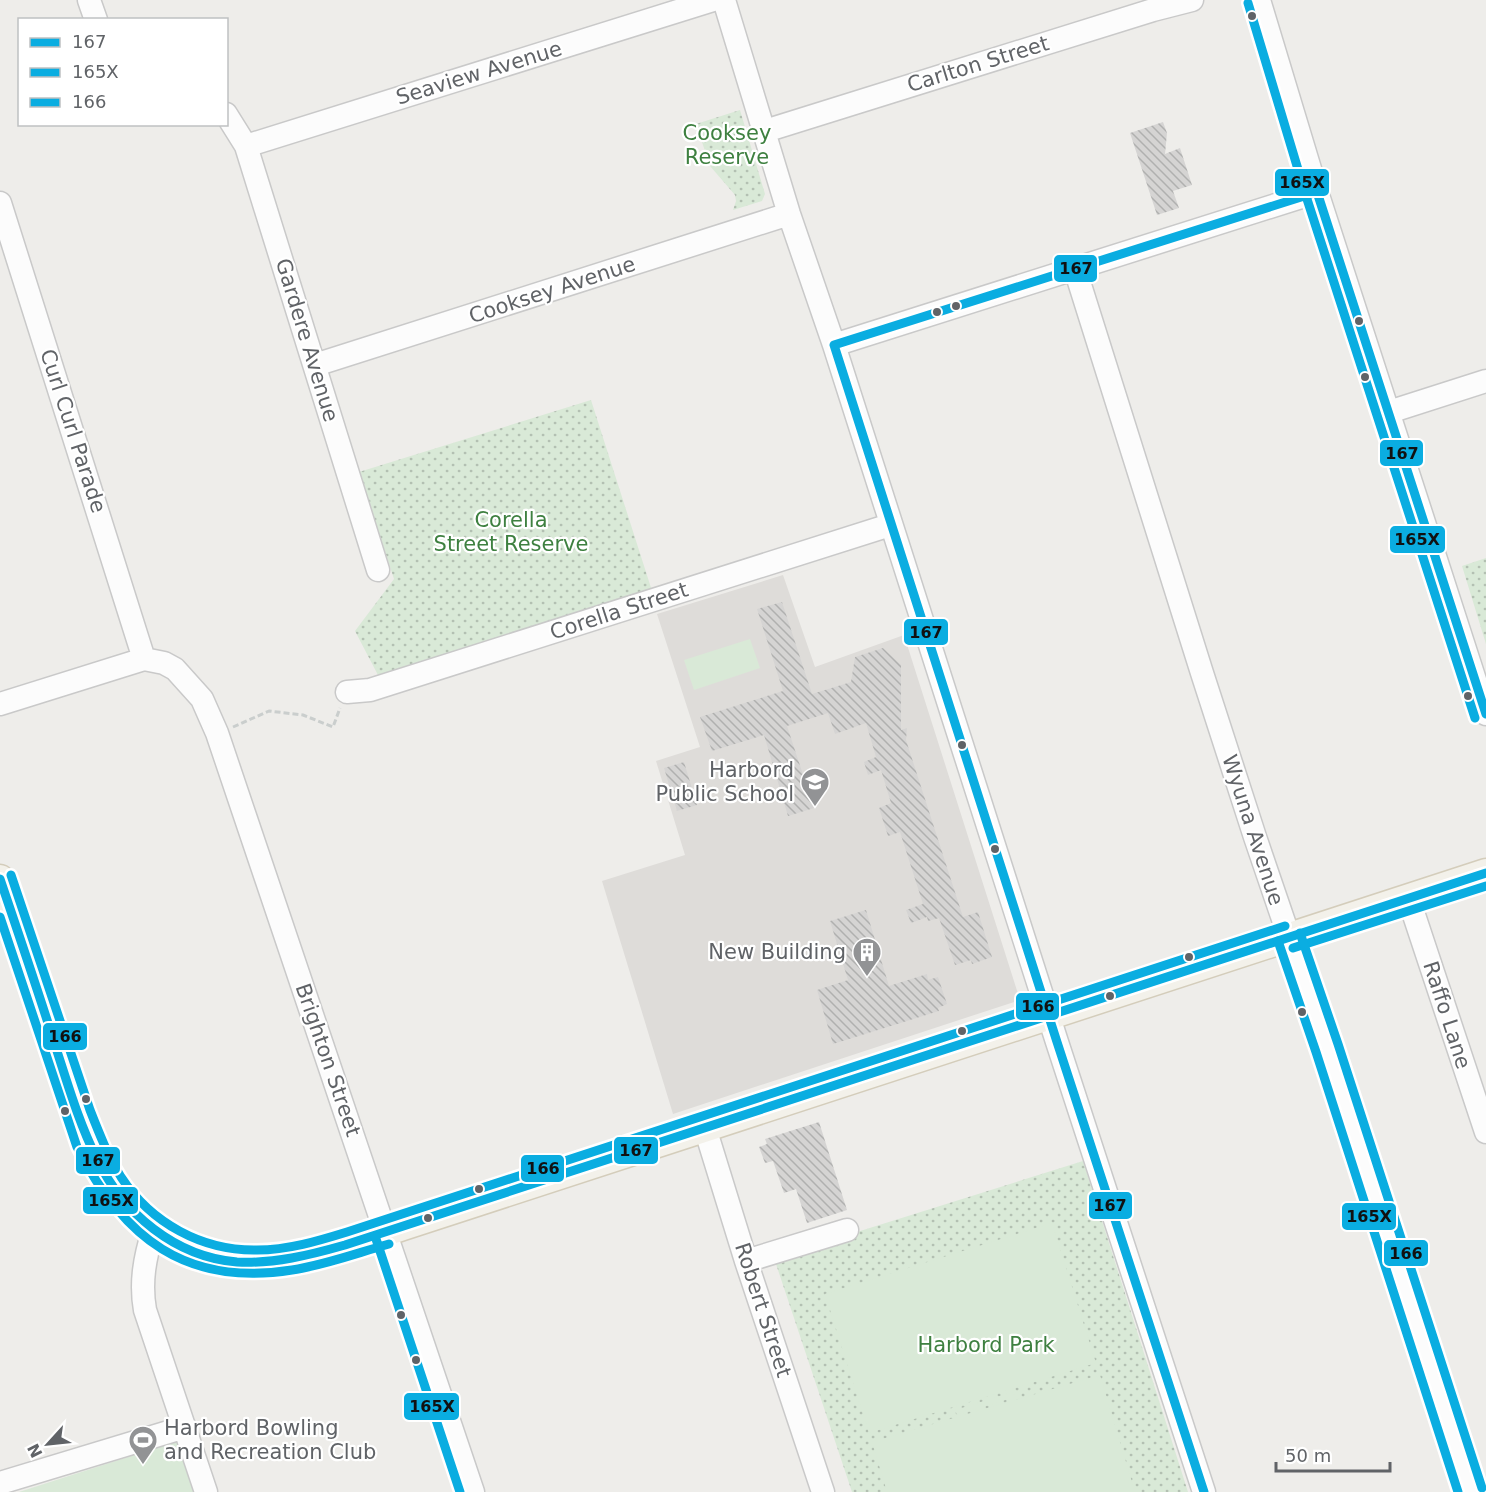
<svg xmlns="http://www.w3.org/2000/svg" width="1486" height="1492" font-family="'DejaVu Sans',sans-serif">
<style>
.education{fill:#dedcd9}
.park{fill:url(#park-dots)}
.pitch{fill:#d9e9d7}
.building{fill:url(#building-back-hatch)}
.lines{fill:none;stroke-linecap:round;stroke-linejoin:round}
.minor-casing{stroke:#c9c9c9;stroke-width:25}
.major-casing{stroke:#d4cdbb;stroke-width:31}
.path{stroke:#cacecd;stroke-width:3;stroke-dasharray:6 3;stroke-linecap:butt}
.minor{stroke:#fcfcfc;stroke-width:22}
.major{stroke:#f3f1ea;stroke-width:28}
.bus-1-casing{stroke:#fff;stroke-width:14}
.bus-2-casing{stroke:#fff;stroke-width:14}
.bus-3-casing{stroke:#fff;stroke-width:14}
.bus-1{stroke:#0aade1;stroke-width:9}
.bus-2{stroke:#0aade1;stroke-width:9}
.bus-3{stroke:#0aade1;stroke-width:9}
.bus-dot{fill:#606367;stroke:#fff;stroke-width:2}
.labels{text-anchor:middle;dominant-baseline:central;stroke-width:4.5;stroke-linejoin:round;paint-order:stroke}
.street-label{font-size:21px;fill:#606367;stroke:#fff}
.park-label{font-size:21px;fill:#3e8040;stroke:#fff}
.poi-label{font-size:21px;fill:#606367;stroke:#fff;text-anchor:end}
.line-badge{stroke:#fff;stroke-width:2}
.pale-badge-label{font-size:16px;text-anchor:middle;font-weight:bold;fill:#111}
</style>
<defs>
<pattern id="park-dots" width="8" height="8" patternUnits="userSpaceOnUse" patternTransform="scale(1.5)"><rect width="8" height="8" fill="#d9e9d7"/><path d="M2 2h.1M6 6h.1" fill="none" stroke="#b3c0b2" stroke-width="1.8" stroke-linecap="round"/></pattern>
<pattern id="building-back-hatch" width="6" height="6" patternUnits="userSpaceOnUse" patternTransform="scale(1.5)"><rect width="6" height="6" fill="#d5d4d3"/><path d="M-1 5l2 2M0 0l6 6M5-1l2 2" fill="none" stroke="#b0b0af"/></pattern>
</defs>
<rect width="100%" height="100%" fill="#eeedea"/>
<path class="education" d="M783,575L815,667L904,635L1020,1000L673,1114L602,881L685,855L656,761L700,747L657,614Z"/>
<path class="park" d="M740,110L765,194L762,201L733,210L736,201L735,195L710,166L696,124Z
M591,400L653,594L379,677L355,631L394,579L359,472Z
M1486,558V644L1462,566Z
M1083,1161L1188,1492H852L774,1258Z"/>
<path class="pitch" d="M750,639L760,668L694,690L684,660Z
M1052,1223L1096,1363L869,1433L825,1294Z
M1100,1375L1135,1492H887L872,1442Z
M1013,1392L1015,1397L957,1415L955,1410Z
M178,1441L195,1492H19Z"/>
<path class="building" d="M1163,122L1167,133L1165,154L1180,148L1192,185L1173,191L1179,208L1157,215L1130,133Z
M782,602L812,694L851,682L855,657L883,648L901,665V730L907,728L906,740L963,917L978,912L992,957L972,964L971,960L955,965L939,918L928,921L927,917L911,923L906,910L923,904L900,832L888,836L879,808L891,803L881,770L868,775L864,762L876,757L866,723L835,734L828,713L787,726L814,808L788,816L764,735L712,751L700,717L783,691L757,609Z
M684,762L697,805L677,811L664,768Z
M866,910L889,986L927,974L928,980L938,977L947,1004L938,1008L939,1011L833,1044L817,990L848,980L830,921Z
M819,1122L847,1210L807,1223L796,1189L784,1193L773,1161L765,1163L759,1147L767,1144L765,1139Z"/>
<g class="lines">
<g class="minor-casing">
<path id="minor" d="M89,0L96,20
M724,0L789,214L834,345L1057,1042L1204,1492
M1259,0L1317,192L1486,714
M226,114L246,146L378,570
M765,131L1153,10L1192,0
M246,146L713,0
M0,203L144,659
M1075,269L1202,673L1255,837L1327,1048L1471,1492
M834,345L1317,192
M315,365L789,214
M1389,412L1486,381
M347,692L370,690L890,525
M0,704L144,659L164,663L175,669L202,699L217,733L473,1492
M1408,897L1486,1132
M705,1128L746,1261L823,1492
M153,1231C145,1257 140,1282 145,1310L206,1492
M746,1261L847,1230
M0,1483L185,1427"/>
</g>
<g class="major-casing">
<path id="major" d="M0,879C18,932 35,986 53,1039C80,1120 100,1212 187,1249C206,1256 225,1262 244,1262C298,1264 353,1242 403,1226L1486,873"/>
</g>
<path class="path" d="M233,727L269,711L303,715L333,727L340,708"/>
<use href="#minor" class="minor"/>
<use href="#major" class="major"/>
<g class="bus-1-casing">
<path id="bus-1" d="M1317,192L1486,714
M834,345L1057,1042L1204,1492
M834,345L1317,192
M0,879C19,935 38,991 56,1048C68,1085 79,1123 97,1159C123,1213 175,1257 237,1262C274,1264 310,1255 345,1245L1486,873"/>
</g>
<g class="bus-2-casing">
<path id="bus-2" d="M1248,3L1306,196L1475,718
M0,917L77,1147C123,1238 186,1287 292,1270C325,1265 357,1253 389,1244
M1278,941L1316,1052L1458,1492
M1293,948L1486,886
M375,1236L460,1492"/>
</g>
<g class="bus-3-casing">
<path id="bus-3" d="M11,875L90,1110C99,1133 108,1156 121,1177C151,1223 202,1251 257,1250C288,1250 318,1241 347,1232L1285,926
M1300,933L1338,1044L1482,1488"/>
</g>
<use href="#bus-1" class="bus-1"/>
<use href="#bus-2" class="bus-2"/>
<use href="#bus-3" class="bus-3"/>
</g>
<defs>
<g id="school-pin" transform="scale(1.5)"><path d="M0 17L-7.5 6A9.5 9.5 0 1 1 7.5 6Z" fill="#929395" stroke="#fff"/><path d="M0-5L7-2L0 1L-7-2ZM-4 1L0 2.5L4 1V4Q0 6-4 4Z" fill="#fff"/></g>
<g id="building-pin" transform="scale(1.5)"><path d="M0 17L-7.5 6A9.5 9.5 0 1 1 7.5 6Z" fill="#929395" stroke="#fff"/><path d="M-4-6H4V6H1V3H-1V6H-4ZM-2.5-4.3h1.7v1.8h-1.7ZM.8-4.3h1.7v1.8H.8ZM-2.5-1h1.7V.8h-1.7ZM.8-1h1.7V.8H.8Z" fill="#fff"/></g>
<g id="stadium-pin" transform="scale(1.5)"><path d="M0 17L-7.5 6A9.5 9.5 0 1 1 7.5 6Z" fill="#929395" stroke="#fff"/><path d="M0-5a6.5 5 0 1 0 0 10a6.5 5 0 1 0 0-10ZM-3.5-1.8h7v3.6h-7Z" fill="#fff"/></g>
</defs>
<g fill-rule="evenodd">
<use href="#school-pin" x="815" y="782"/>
<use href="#building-pin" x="867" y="952"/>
<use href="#stadium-pin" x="143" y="1440"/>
</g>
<g class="bus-dot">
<circle cx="1252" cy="16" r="5"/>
<circle cx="956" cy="306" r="5"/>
<circle cx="937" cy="312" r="5"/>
<circle cx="1359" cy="321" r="5"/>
<circle cx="1365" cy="377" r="5"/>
<circle cx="1468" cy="696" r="5"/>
<circle cx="962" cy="745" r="5"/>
<circle cx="995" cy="849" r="5"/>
<circle cx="1189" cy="957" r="5"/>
<circle cx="1110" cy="996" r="5"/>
<circle cx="1302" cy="1012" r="5"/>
<circle cx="962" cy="1031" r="5"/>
<circle cx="86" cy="1099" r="5"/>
<circle cx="65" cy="1111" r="5"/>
<circle cx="479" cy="1189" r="5"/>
<circle cx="428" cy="1218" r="5"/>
<circle cx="401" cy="1315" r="5"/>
<circle cx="416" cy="1360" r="5"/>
</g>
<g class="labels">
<g class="street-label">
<text transform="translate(978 64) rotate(-17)">Carlton Street</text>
<text transform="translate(479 73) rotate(-17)">Seaview Avenue</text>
<text transform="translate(552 290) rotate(-18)">Cooksey Avenue</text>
<text transform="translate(307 340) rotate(73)">Gardere Avenue</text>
<text transform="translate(73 431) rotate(72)">Curl Curl Parade</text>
<text transform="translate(619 611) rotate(-18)">Corella Street</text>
<text transform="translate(1253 830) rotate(72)">Wyuna Avenue</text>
<text transform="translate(1447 1015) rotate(72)">Raffo Lane</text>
<text transform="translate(328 1060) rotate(71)">Brighton Street</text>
<text transform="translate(763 1310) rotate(72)">Robert Street</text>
</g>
<g class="park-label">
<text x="727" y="133">Cooksey<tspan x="727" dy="24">Reserve</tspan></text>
<text x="511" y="520">Corella<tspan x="511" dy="24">Street Reserve</tspan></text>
<text x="986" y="1345">Harbord Park</text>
</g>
<g class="poi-label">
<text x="794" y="770">Harbord<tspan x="794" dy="24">Public School</tspan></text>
<text x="846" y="952">New Building</text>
<text x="164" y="1428" text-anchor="start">Harbord Bowling<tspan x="164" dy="24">and Recreation Club</tspan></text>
</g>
</g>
<g class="line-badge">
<rect x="1274" y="168" width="56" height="29" rx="6" fill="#0aade1"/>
<rect x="1053" y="254" width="45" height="29" rx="6" fill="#0aade1"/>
<rect x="1379" y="439" width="45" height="28" rx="6" fill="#0aade1"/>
<rect x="1389" y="525" width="57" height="29" rx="6" fill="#0aade1"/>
<rect x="903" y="618" width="46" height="28" rx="6" fill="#0aade1"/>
<rect x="1015" y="992" width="45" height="29" rx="6" fill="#0aade1"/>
<rect x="42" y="1022" width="46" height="29" rx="6" fill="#0aade1"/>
<rect x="613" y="1136" width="46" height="29" rx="6" fill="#0aade1"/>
<rect x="75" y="1146" width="46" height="29" rx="6" fill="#0aade1"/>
<rect x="520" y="1154" width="45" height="29" rx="6" fill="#0aade1"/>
<rect x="82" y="1186" width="57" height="29" rx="6" fill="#0aade1"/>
<rect x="1088" y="1191" width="45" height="29" rx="6" fill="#0aade1"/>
<rect x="1341" y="1202" width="56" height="29" rx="6" fill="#0aade1"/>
<rect x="1383" y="1239" width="46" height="28" rx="6" fill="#0aade1"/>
<rect x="403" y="1392" width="57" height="29" rx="6" fill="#0aade1"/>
</g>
<g class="pale-badge-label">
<text x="1302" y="188">165X</text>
<text x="1076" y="274">167</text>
<text x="1402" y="459">167</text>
<text x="1417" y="545">165X</text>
<text x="926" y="638">167</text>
<text x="1038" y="1012">166</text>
<text x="65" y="1042">166</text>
<text x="636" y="1156">167</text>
<text x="98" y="1166">167</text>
<text x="543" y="1174">166</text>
<text x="111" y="1206">165X</text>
<text x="1110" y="1211">167</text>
<text x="1369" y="1222">165X</text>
<text x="1406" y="1259">166</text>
<text x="432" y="1412">165X</text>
</g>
<rect x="18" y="18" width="210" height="108" fill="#ffffff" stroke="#bfc1c2" stroke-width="1.5"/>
<rect x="30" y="38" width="30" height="9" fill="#0aade1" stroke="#bfc1c2" stroke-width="1.5"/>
<text x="72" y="48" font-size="18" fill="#606367">167</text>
<rect x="30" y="68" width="30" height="9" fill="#0aade1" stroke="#bfc1c2" stroke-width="1.5"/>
<text x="72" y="78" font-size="18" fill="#606367">165X</text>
<rect x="30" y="98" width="30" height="9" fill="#0aade1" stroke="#bfc1c2" stroke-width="1.5"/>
<text x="72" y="108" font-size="18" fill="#606367">166</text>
<g transform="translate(48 1444) rotate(243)" stroke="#ffffff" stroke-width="4.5" paint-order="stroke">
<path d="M0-4.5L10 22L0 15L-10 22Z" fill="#606367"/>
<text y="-9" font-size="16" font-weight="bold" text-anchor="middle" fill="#606367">N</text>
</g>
<path d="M1276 1462v9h114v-9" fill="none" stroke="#606367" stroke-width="3"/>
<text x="1285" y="1462" font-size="18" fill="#606367" stroke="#ffffff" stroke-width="4.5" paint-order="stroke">50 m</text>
</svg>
